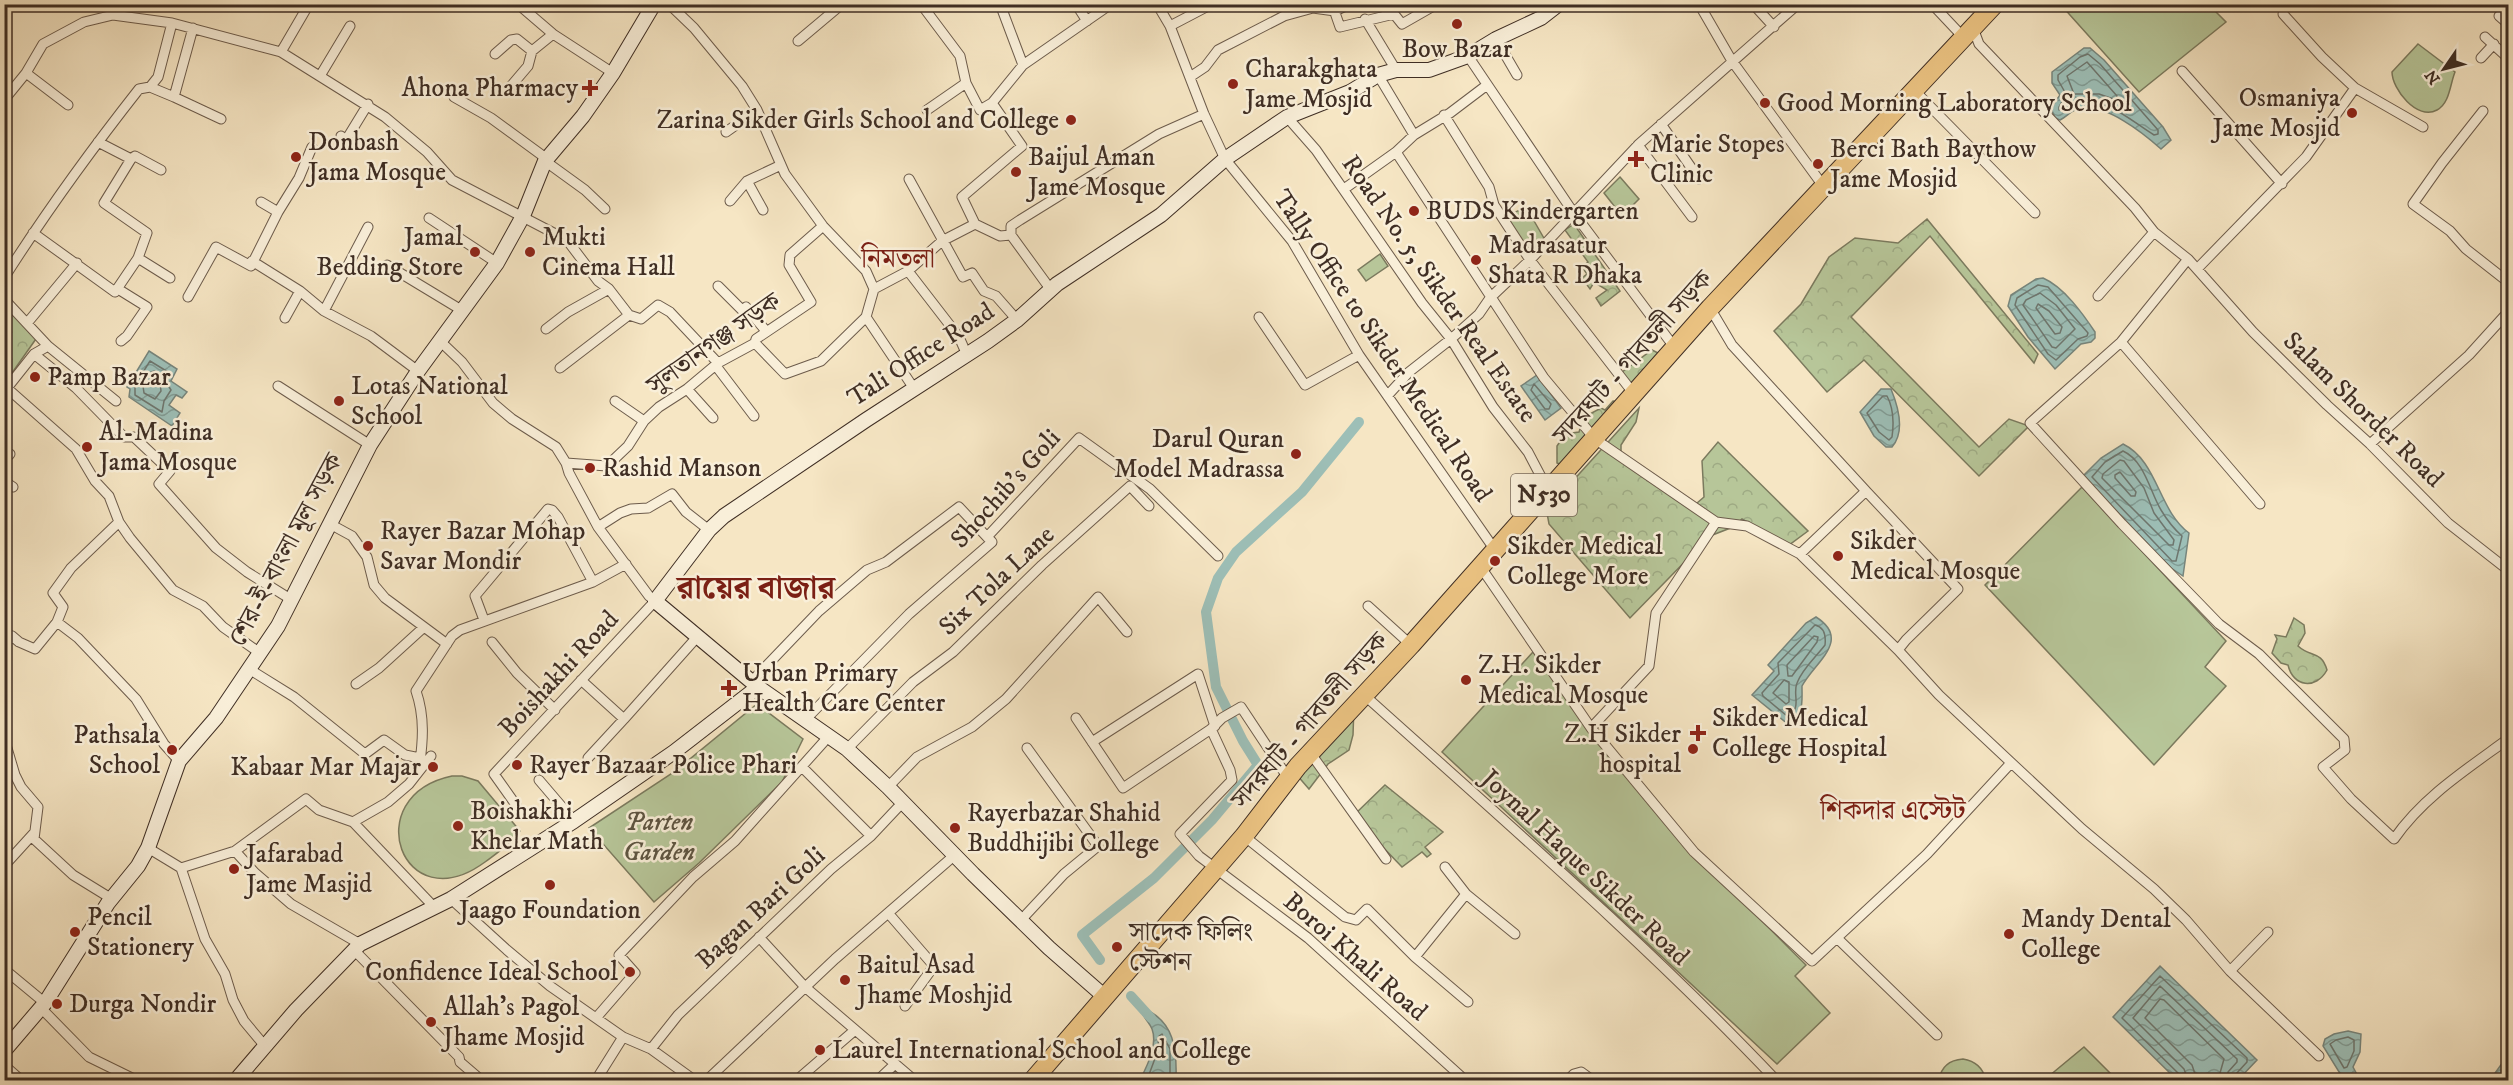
<svg xmlns="http://www.w3.org/2000/svg" width="2513" height="1085" font-family="'IM FELL DW Pica','Noto Serif Bengali',serif">
<style>
.green{fill:#b7c699;stroke:#7b7a5e;stroke-width:1.5}
.forest{fill:url(#forest-crowns);stroke:#7b7a5e;stroke-width:1.5}
.water{fill:url(#water-waves);stroke:#77857c;stroke-width:1.5}
.lines{fill:none;stroke-linecap:round;stroke-linejoin:round}
.shore{stroke:#6e766e;stroke-width:1.5}
.canal{stroke:#9dbfb7;stroke-width:10}
.street-casing{stroke:#6d5c4c;stroke-width:11}
.secondary-casing{stroke:#3f2e24;stroke-width:16}
.highway-casing{stroke:#3f2e24;stroke-width:20}
.street{stroke:#f9efd9;stroke-width:9}
.secondary{stroke:#f9efd9;stroke-width:14}
.highway{stroke:#ebc382;stroke-width:18}
.poi-dot{fill:#8f2418;stroke:#f9efd9;stroke-width:2}
.labels{text-anchor:middle;dominant-baseline:central;stroke-width:5;stroke-linejoin:round;paint-order:stroke}
.shield{fill:#f9efd9;stroke:#77685a;stroke-width:1.5}
.shield-label{font-size:24px;font-weight:bold;fill:#3f2e24}
.poi-label{font-size:26px;fill:#3f2e24;stroke:#f9efd9;text-anchor:start}
.street-label{font-size:26px;fill:#3f2e24;stroke:#f9efd9}
.park-label{font-size:26px;font-style:italic;fill:#5d5441;stroke:#f9efd9}
.neighbourhood-label{font-size:27px;fill:#7a1f14;stroke:#f9efd9}
.district-label{font-size:32px;font-weight:bold;fill:#7a1f14;stroke:#f9efd9}
</style>
<defs>
<pattern id="forest-crowns" width="20" height="18" patternUnits="userSpaceOnUse" patternTransform="scale(1.5)"><rect width="20" height="18" fill="#b7c699"/><path d="M2 6a3 3 0 1 1 6 0M12 15a3 3 0 1 1 6 0" fill="none" stroke="#9eaa84"/></pattern>
<pattern id="water-waves" width="16" height="10" patternUnits="userSpaceOnUse" patternTransform="scale(1.5)"><rect width="16" height="10" fill="#9dbfb7"/><path d="M0 5q4-4 8 0t8 0" fill="none" stroke="#819c95"/></pattern>
</defs>
<rect width="100%" height="100%" fill="#f6e6c4"/>
<filter id="stains"><feTurbulence type="fractalNoise" baseFrequency=".00333" numOctaves="4"/><feColorMatrix values="0 0 0 0 .2 0 0 0 0 .09 0 0 0 0 .02 0 0 0 .5 -.17"/></filter>
<radialGradient id="worn" r=".72"><stop offset=".6" stop-color="#630" stop-opacity="0"/><stop offset="1" stop-color="#630" stop-opacity=".3"/></radialGradient>
<path class="green" d="M2061,5H2209L2226,22L2139,92Z
M2418,44L2455,72C2450,84 2450,103 2437,110C2417,121 2392,89 2392,72Z
M1620,177L1639,199L1622,216L1604,193Z
M1526,207L1545,240L1529,255L1505,217Z
M1380,254L1388,266L1366,281L1358,270Z
M2082,487L2226,641L2205,667L2226,686L2154,765L1985,585Z
M1533,652C1612,763 1709,869 1806,965L1795,976L1830,1013L1777,1064L1442,752Z
M757,704L803,739L782,782L699,863L654,902L589,828L674,772Z
M452,776H462L478,781L520,831C512,843 497,853 485,862C402,923 357,796 452,776Z
M2084,1047L2117,1080H2045L2049,1076Z
M1963,1059C1976,1061 1983,1068 1986,1080H1939C1941,1067 1950,1060 1963,1059Z"/>
<path class="forest" d="M1927,219L2038,354L2034,363L1930,236L1851,317L1979,447L2009,419L2029,426L1979,476L1864,360L1827,392L1774,331L1801,304L1829,257L1855,238L1898,243Z
M1574,224L1620,291L1601,306L1596,298L1607,290L1597,284H1593L1590,289L1582,278L1587,274L1582,267L1588,262L1565,230Z
M5,307L38,336L5,383Z
M1652,350L1662,355L1631,387L1618,375Z
M1613,401L1625,403L1567,467L1557,463V446L1565,434L1579,432L1584,417L1601,408L1605,410Z
M1639,408L1636,422L1621,445V456L1690,509L1704,497L1702,461L1718,442L1808,531L1789,545L1742,519L1733,527L1710,536L1630,618L1549,524L1547,513L1550,506Z
M2294,618L2304,625L2305,633L2298,646C2311,658 2321,650 2327,670C2316,690 2293,687 2288,665L2281,663L2272,653L2277,639L2275,635L2286,637Z
M1354,706L1353,735L1349,750L1328,764L1309,789L1296,774Z
M1385,785L1443,832L1425,847L1431,854L1427,857L1422,852L1402,867L1353,816Z"/>
<path class="water" d="M2084,48H2090L2104,60L2163,127L2171,140L2161,149C2142,132 2106,104 2081,108C2072,109 2068,116 2060,120L2055,118L2051,108L2060,95L2052,83V72Z
M2043,278C2064,287 2083,314 2095,332V338L2091,342L2081,344L2055,369L2028,337L2008,306L2011,295L2036,279Z
M149,351L177,369L171,381L187,392L182,398L176,395L169,405L180,413L172,426L129,397L130,389L127,387Z
M1537,375L1561,408L1545,420L1521,386Z
M1881,389H1891C1898,406 1906,431 1892,447H1886L1874,436L1860,412Z
M2123,444C2158,461 2158,510 2189,533L2183,576L2171,568L2083,476L2101,458Z
M1816,617C1852,640 1815,662 1802,686C1802,707 1804,710 1789,725L1752,695L1774,671L1768,665L1806,623Z
M2160,966L2257,1060L2238,1080H2177L2113,1017Z
M1141,1008C1175,1019 1177,1051 1176,1080H1140C1147,1066 1158,1045 1152,1029C1149,1021 1141,1016 1141,1008Z
M2348,1031L2361,1034L2360,1052L2353,1067L2360,1080H2344L2323,1046L2325,1039L2334,1034Z
M2508,1055V1080H2490Z"/>
<g class="lines">
<path class="shore" d="M2088,54L2100,64L2158,130V134L2154,135C2131,121 2109,99 2081,102C2073,103 2066,110 2059,110V107L2066,94L2058,80V75L2080,57Z
M2087,62L2117,96L2116,100L2099,94H2074L2067,76Z
M2038,285L2048,287L2088,333L2087,336L2078,339L2056,360L2048,354L2015,305L2017,298Z
M2040,293L2056,305L2075,329L2056,348L2052,347L2023,305L2026,300Z
M2038,304L2049,311L2062,327L2060,333L2055,334L2036,308Z
M150,361L168,372L166,382L171,390L164,401L162,412L135,395V385Z
M155,371L159,374L161,391L155,399L144,393L143,386L151,372Z
M1534,384L1551,404L1549,409H1545L1531,390Z
M1883,396H1887C1894,409 1894,423 1892,437L1889,440L1879,432L1867,413Z
M2123,451C2145,461 2150,492 2161,510C2167,520 2174,529 2182,536L2176,561H2172L2092,477L2105,462Z
M2120,460L2124,461L2144,488L2154,513L2174,540L2173,545H2169L2102,478L2103,474Z
M2120,472L2136,492L2135,496H2131L2115,478V475Z
M1815,625C1824,627 1826,636 1825,645C1816,657 1802,669 1797,683C1792,695 1803,709 1787,716L1763,696L1762,693L1779,674L1778,663Z
M1814,636L1818,637L1817,642L1792,676H1788L1787,665Z
M1784,680L1789,682V702L1786,704L1773,693Z
M2348,1037L2354,1040V1051L2347,1067L2344,1068L2330,1044L2336,1040Z
M1147,1080L1157,1053L1159,1036L1162,1034L1170,1049V1080
M2180,1080L2179,1074L2122,1018L2160,976L2247,1058V1062L2235,1075L2234,1080
M2188,1080L2184,1069L2133,1018L2160,986L2237,1059V1062L2228,1072L2227,1080
M2197,1080L2192,1065L2145,1018L2160,999L2164,1000L2224,1059L2218,1080"/>
<path class="canal" d="M1100,960L1082,935L1154,878L1212,820L1258,765L1243,741L1216,687L1206,612L1218,578L1236,552L1302,492L1359,422
M1131,996L1151,1018"/>
<g class="street-casing">
<path id="street" d="M518,4L553,34L613,73
M669,4L694,28L742,86L757,110L785,174L823,226L866,271L874,289L866,317L915,390
M921,4L960,56L966,83L980,110L992,103L1022,146L962,197L975,224L1000,236L1011,235L1051,290
M1000,4L1023,65
M1076,4L1087,21
M1157,4L1170,26L1204,114L1225,159L1292,241L1359,355L1495,550
M1699,4L1732,61L1824,187
M1753,4L1774,27
M1932,4L1964,38
M1333,7L1340,27L1394,14L1402,24L1437,4
M2283,14L2322,57L2355,88L2423,127
M2499,16L2508,24
M1365,19L1396,70
M1170,26L1212,4
M193,28L174,97L221,119
M1973,28L1979,44L2135,208L2154,232L2188,259L2253,332L2327,405L2370,444L2448,523L2508,570
M2485,37L2508,58
M1496,39L1517,75
M798,41L842,4
M281,52L309,4
M495,54L511,40L517,39L532,51L553,34
M1468,56L1573,212L1675,348
M2481,58L2494,44
M2182,71L2282,184
M26,73L68,105
M1378,75L1414,135
M320,76L350,26
M1190,77L1205,67L1218,50L1284,16L1313,8L1335,11L1350,4
M511,86L528,66L532,51
M150,87L174,97
M1915,91L2035,213
M454,97L491,118L543,156L545,161L585,190L605,209
M4,100L26,73L43,44L84,22L113,15L172,23L281,52L385,117L427,152L452,180L567,240L598,281L609,289L629,315L641,319L658,305L670,312L718,363
M992,103L1023,65L1111,4
M927,110L966,83
M2483,111L2442,163L2413,204L2450,231L2466,249L2508,282
M1444,115L1489,187L1494,205L1530,260L1634,394
M1287,117L1316,150L1422,303L1451,339L1493,407L1528,452L1548,490
M1661,124L1699,179
M726,132L757,110
M341,136L346,140L368,104
M98,142L131,159L135,156L161,170
M1638,145L1692,217
M1396,152L1544,378L1595,439L1716,522L1747,526L1800,554L1898,650L1939,695L2082,829L2154,889L2186,920L2230,971L2319,1056
M909,179L963,277L972,273L984,291L996,296L1017,320
M747,181L763,210
M1344,189L1396,152L1414,135L1450,113L1487,85
M730,201L747,181L781,165
M261,202L278,212
M429,218L497,263
M33,233L115,292L138,258L147,233L104,203L131,159
M1011,235V226L1020,220L1159,134L1204,114
M138,258L170,278
M2188,259L2121,342L2030,423L2122,524L2219,624L2259,654L2344,739L2345,750L2323,767L2351,799L2394,839C2423,797 2467,769 2508,739
M252,261L300,291L324,311L371,336L418,371
M387,265L463,311
M2197,269L2306,157L2355,88
M908,271L959,337L967,355
M4,278C46,212 91,150 139,89L150,87L158,77L172,23
M718,286L742,310L746,307L766,331
M118,289L147,307L127,336L121,341
M874,289L908,271L942,241L975,224
M2098,296L2154,232
M188,297L216,247L251,266L278,212L299,178L312,147
M4,299L48,346L34,354L7,388L76,449L95,481L109,496L119,522L130,538L173,590L203,606L223,627L260,653
M1710,308L1732,345L1866,491
M324,311L368,227
M1259,317L1305,385L1359,355
M285,318L300,291
M28,322L77,263
M546,329L568,312L609,289
M441,342L462,362L493,403L512,419L556,447L566,463L569,473L598,527L649,596L655,601L494,774L516,805
M2121,342L2260,504
M755,343L785,374L821,361L866,317
M48,346L116,401
M34,354L76,388L124,437H134L170,471L159,484L216,548L247,572L292,600
M716,366L754,416
M560,368L629,315
M278,386L370,445
M687,389L713,418
M1388,395L1409,372L1451,339L1479,314L1490,298L1530,260L1638,145L1798,4
M615,401L644,421
M2370,444L2469,355L2508,312
M4,460L10,454
M566,463L607,466L628,446L644,421L659,407L687,389L718,363L755,343L756,339L811,302L789,265L790,255L823,226
M4,481L13,487
M330,524L352,536L367,557L374,585L385,598L447,644
M598,527L620,513L631,509L648,508L672,494L686,512L709,530
M1800,554L1866,491L1958,589L1906,640L1898,650
M1480,566L1591,728L1694,852L1812,961L1927,854L2011,763
M1368,606L1411,645
M484,620L475,596L548,509L552,510L558,517L593,582
M57,622L63,607L53,593L71,568L119,522
M492,642L517,673L555,710
M4,643L12,636L19,642L35,649L57,622L78,638L136,699L164,744L179,761
M249,669L294,697L365,754L384,740L405,755L420,758
M581,680L624,719L698,636
M751,682L819,611L867,570L886,562L959,507L987,537
M356,684L379,668L423,628
M1362,693C1502,819 1646,943 1776,1080
M1076,718L1123,788L1211,729L1222,718L1241,707L1288,778
M806,719L909,614L992,542L987,537L1079,438L1150,489L1218,556
M1591,728L1649,666L1656,613L1716,522
M1211,729L1230,770L1232,780L1180,834L1199,856L1308,938L1465,1080
M4,738L15,775L21,787L38,807L34,839L73,875L112,899
M1092,742L1198,674L1215,726
M847,749L913,682L953,652L1042,565L1130,486L1149,506
M1309,751L1386,859
M431,756L409,784L388,802L353,822L434,907
M588,758L624,719
M802,767L871,836
M419,769C423,742 425,717 416,691L452,636L460,630L593,582L626,564
M539,780L574,821
M888,787L917,757L972,727L1006,699L1098,597L1127,632
M1244,836L1345,917L1356,920L1367,909L1415,957L1468,1002
M148,848L181,868L205,939L225,974L233,1000L244,1021L264,1045
M235,851L306,799L319,810L353,822
M4,866L34,833
M1445,867L1466,894L1515,934
M181,868L235,851L255,873L291,904L360,944
M451,899L507,950L550,986L623,1037L651,1049L694,1080
M889,914L934,966L905,1006
M1022,919L1064,874L1098,846L1027,748
M759,937L805,987L914,1080
M1837,938L1937,1035
M354,950L459,1057L460,1062L481,1080
M1415,957L1466,894
M4,969L45,1003
M2230,971L2268,932
M41,1008L89,1057L136,1080
M596,1018L635,973L619,955L693,877L735,841L829,736
M651,1049L678,1015L831,869L871,836L903,802
M4,1065L21,1080
M596,1080L623,1037
M707,1080L835,959L956,854
M797,1080L855,1030
M878,1080L895,1064
M1568,1080L1574,1074L1581,1072L1592,1080"/>
</g>
<g class="secondary-casing">
<path id="secondary" d="M1105,997L1049,948L973,874L888,787L847,749L758,687L655,601L709,530L724,516L866,420L988,341L1017,320L1057,284L1161,215L1225,159L1287,117L1350,92L1378,75L1396,70H1429L1468,56L1496,39L1541,18L1559,4
M4,1051L45,1003L108,903L138,866L148,848L179,761L216,718L278,626L370,445L418,371L497,263L523,216L545,161L583,116L613,73L654,4
M236,1080L296,1010L360,944L451,899L574,821L674,752L758,687"/>
</g>
<g class="highway-casing">
<path id="highway" d="M1033,1080L1244,836L1298,766L1411,645L1710,308L1995,4"/>
</g>
<use href="#street" class="street"/>
<use href="#secondary" class="secondary"/>
<use href="#highway" class="highway"/>
</g>
<g class="poi-dot">
<circle cx="1457" cy="24" r="6"/>
<circle cx="1233" cy="84" r="6"/>
<path d="M587 79h6v6h6v6h-6v6h-6v-6h-6v-6h6z"/>
<circle cx="1765" cy="103" r="6"/>
<circle cx="2352" cy="113" r="6"/>
<circle cx="1071" cy="120" r="6"/>
<circle cx="296" cy="157" r="6"/>
<path d="M1633 150h6v6h6v6h-6v6h-6v-6h-6v-6h6z"/>
<circle cx="1818" cy="164" r="6"/>
<circle cx="1016" cy="172" r="6"/>
<circle cx="1414" cy="211" r="6"/>
<circle cx="475" cy="252" r="6"/>
<circle cx="530" cy="252" r="6"/>
<circle cx="1476" cy="260" r="6"/>
<circle cx="35" cy="377" r="6"/>
<circle cx="339" cy="401" r="6"/>
<circle cx="87" cy="447" r="6"/>
<circle cx="1296" cy="454" r="6"/>
<circle cx="590" cy="468" r="6"/>
<circle cx="368" cy="546" r="6"/>
<circle cx="1838" cy="556" r="6"/>
<circle cx="1495" cy="561" r="6"/>
<circle cx="1466" cy="680" r="6"/>
<path d="M726 679h6v6h6v6h-6v6h-6v-6h-6v-6h6z"/>
<path d="M1695 724h6v6h6v6h-6v6h-6v-6h-6v-6h6z"/>
<circle cx="1693" cy="749" r="6"/>
<circle cx="172" cy="750" r="6"/>
<circle cx="517" cy="765" r="6"/>
<circle cx="433" cy="767" r="6"/>
<circle cx="458" cy="826" r="6"/>
<circle cx="955" cy="828" r="6"/>
<circle cx="234" cy="869" r="6"/>
<circle cx="550" cy="885" r="6"/>
<circle cx="75" cy="932" r="6"/>
<circle cx="2009" cy="934" r="6"/>
<circle cx="1117" cy="947" r="6"/>
<circle cx="630" cy="972" r="6"/>
<circle cx="845" cy="980" r="6"/>
<circle cx="57" cy="1004" r="6"/>
<circle cx="431" cy="1022" r="6"/>
<circle cx="820" cy="1050" r="6"/>
</g>
<g class="labels">
<rect class="shield" x="1511" y="474" width="66" height="42" rx="4.5"/>
<g class="shield-label">
<text x="1544" y="495">N530</text>
</g>
<g class="poi-label">
<text x="1457" y="49" text-anchor="middle">Bow Bazar</text>
<text x="1245" y="69">Charakghata<tspan x="1245" dy="30">Jame Mosjid</tspan></text>
<text x="578" y="88" text-anchor="end">Ahona Pharmacy</text>
<text x="2340" y="98" text-anchor="end">Osmaniya<tspan x="2340" dy="30">Jame Mosjid</tspan></text>
<text x="1777" y="103">Good Morning Laboratory School</text>
<text x="1059" y="120" text-anchor="end">Zarina Sikder Girls School and College</text>
<text x="308" y="142">Donbash<tspan x="308" dy="30">Jama Mosque</tspan></text>
<text x="1650" y="144">Marie Stopes<tspan x="1650" dy="30">Clinic</tspan></text>
<text x="1830" y="149">Berci Bath Baythow<tspan x="1830" dy="30">Jame Mosjid</tspan></text>
<text x="1028" y="157">Baijul Aman<tspan x="1028" dy="30">Jame Mosque</tspan></text>
<text x="1426" y="211">BUDS Kindergarten</text>
<text x="463" y="237" text-anchor="end">Jamal<tspan x="463" dy="30">Bedding Store</tspan></text>
<text x="542" y="237">Mukti<tspan x="542" dy="30">Cinema Hall</tspan></text>
<text x="1488" y="245">Madrasatur<tspan x="1488" dy="30">Shata R Dhaka</tspan></text>
<text x="47" y="377">Pamp Bazar</text>
<text x="351" y="386">Lotas National<tspan x="351" dy="30">School</tspan></text>
<text x="99" y="432">Al-Madina<tspan x="99" dy="30">Jama Mosque</tspan></text>
<text x="1284" y="439" text-anchor="end">Darul Quran<tspan x="1284" dy="30">Model Madrassa</tspan></text>
<text x="602" y="468">Rashid Manson</text>
<text x="380" y="531">Rayer Bazar Mohap<tspan x="380" dy="30">Savar Mondir</tspan></text>
<text x="1850" y="541">Sikder<tspan x="1850" dy="30">Medical Mosque</tspan></text>
<text x="1507" y="546">Sikder Medical<tspan x="1507" dy="30">College More</tspan></text>
<text x="1478" y="665">Z.H. Sikder<tspan x="1478" dy="30">Medical Mosque</tspan></text>
<text x="742" y="673">Urban Primary<tspan x="742" dy="30">Health Care Center</tspan></text>
<text x="1712" y="718">Sikder Medical<tspan x="1712" dy="30">College Hospital</tspan></text>
<text x="1681" y="734" text-anchor="end">Z.H Sikder<tspan x="1681" dy="30">hospital</tspan></text>
<text x="160" y="735" text-anchor="end">Pathsala<tspan x="160" dy="30">School</tspan></text>
<text x="529" y="765">Rayer Bazaar Police Phari</text>
<text x="421" y="767" text-anchor="end">Kabaar Mar Majar</text>
<text x="470" y="811">Boishakhi<tspan x="470" dy="30">Khelar Math</tspan></text>
<text x="967" y="813">Rayerbazar Shahid<tspan x="967" dy="30">Buddhijibi College</tspan></text>
<text x="246" y="854">Jafarabad<tspan x="246" dy="30">Jame Masjid</tspan></text>
<text x="550" y="910" text-anchor="middle">Jaago Foundation</text>
<text x="87" y="917">Pencil<tspan x="87" dy="30">Stationery</tspan></text>
<text x="2021" y="919">Mandy Dental<tspan x="2021" dy="30">College</tspan></text>
<text x="1129" y="932">সাদেক ফিলিং<tspan x="1129" dy="30">স্টেশন</tspan></text>
<text x="857" y="965">Baitul Asad<tspan x="857" dy="30">Jhame Moshjid</tspan></text>
<text x="618" y="972" text-anchor="end">Confidence Ideal School</text>
<text x="69" y="1004">Durga Nondir</text>
<text x="443" y="1007">Allah's Pagol<tspan x="443" dy="30">Jhame Mosjid</tspan></text>
<text x="832" y="1050">Laurel International School and College</text>
</g>
<g class="street-label">
<text transform="translate(1439 289) rotate(55)">Road No. 5, Sikder Real Estate</text>
<text transform="translate(714 344) rotate(-35)">সুলতানগঞ্জ সড়ক</text>
<text transform="translate(1382 346) rotate(56)">Tally Office to Sikder Medical Road</text>
<text transform="translate(921 355) rotate(-33)">Tali Office Road</text>
<text transform="translate(1633 358) rotate(-48)">সদরঘাট - গাবতলী সড়ক</text>
<text transform="translate(2363 410) rotate(44)">Salam Shorder Road</text>
<text transform="translate(1006 489) rotate(-48)">Shochib's Goli</text>
<text transform="translate(286 550) rotate(-62)">শের-ই-বাংলা মূল সড়ক</text>
<text transform="translate(997 581) rotate(-43)">Six Tola Lane</text>
<text transform="translate(559 674) rotate(-47)">Boishakhi Road</text>
<text transform="translate(1310 721) rotate(-49)">সদরঘাট - গাবতলী সড়ক</text>
<text transform="translate(1585 868) rotate(43)">Joynal Haque Sikder Road</text>
<text transform="translate(761 908) rotate(-43)">Bagan Bari Goli</text>
<text transform="translate(1355 957) rotate(41)">Boroi Khali Road</text>
</g>
<g class="park-label">
<text x="659" y="822">Parten<tspan x="659" dy="30">Garden</tspan></text>
</g>
<g class="neighbourhood-label">
<text x="898" y="259">নিমতলা</text>
<text x="1893" y="811">শিকদার এস্টেট</text>
</g>
<g class="district-label">
<text x="756" y="589">রায়ের বাজার</text>
</g>
</g>
<rect width="2513" height="1085" fill="none" stroke="#f6e6c4" stroke-width="24"/>
<rect x="6" y="6" width="2501" height="1073" fill="none" stroke="#3f2e24" stroke-width="3"/>
<rect x="12" y="12" width="2489" height="1061" fill="none" stroke="#3f2e24" stroke-width="1.5"/>
<g transform="translate(2444 69) rotate(235)" stroke="#f9efd9" stroke-width="4.5" paint-order="stroke">
<path d="M0-4.5L10 22L0 15L-10 22Z" fill="#3f2e24"/>
<text y="-9" font-size="16" font-weight="bold" text-anchor="middle" fill="#3f2e24">N</text>
</g>
<rect width="100%" height="100%" filter="url(#stains)"/>
<rect width="100%" height="100%" fill="url(#worn)"/>
</svg>
